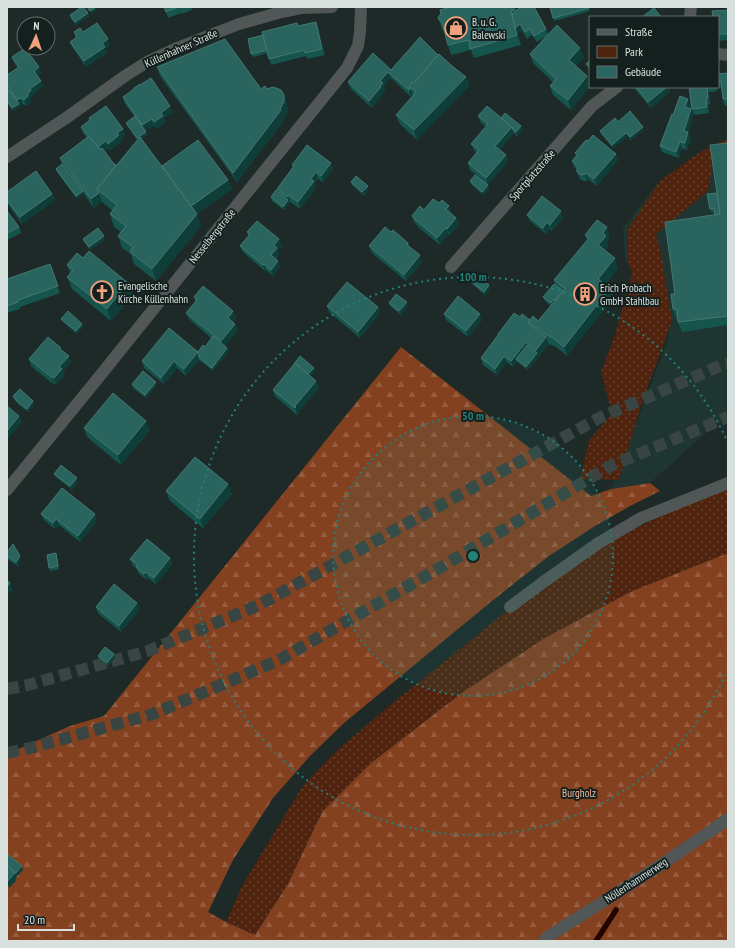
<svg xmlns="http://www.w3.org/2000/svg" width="735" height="948" font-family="'PT Sans Narrow',sans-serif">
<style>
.built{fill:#1f3532}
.green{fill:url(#green-dots)}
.forest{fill:url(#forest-firs)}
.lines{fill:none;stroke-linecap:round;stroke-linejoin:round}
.stream{stroke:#230400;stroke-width:5.5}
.highway-tunnel{stroke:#394543;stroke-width:12;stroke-dasharray:12 6;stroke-linecap:butt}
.minor{stroke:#515756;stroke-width:12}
.wall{fill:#15554e}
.shaded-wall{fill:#0f3d38}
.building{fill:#2a645e;stroke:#457772}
.ring{fill:none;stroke:#238179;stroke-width:2;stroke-dasharray:2 4}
.labels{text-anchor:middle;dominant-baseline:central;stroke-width:4;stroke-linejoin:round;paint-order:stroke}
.poi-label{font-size:11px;fill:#d9e1df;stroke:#13201e;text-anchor:start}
.street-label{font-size:11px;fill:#d9e1df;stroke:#13201e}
.park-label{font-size:11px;fill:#f4b79c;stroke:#13201e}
.centre{fill:#238179;stroke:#13201e;stroke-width:2}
.ring-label{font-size:12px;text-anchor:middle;font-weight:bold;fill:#238179;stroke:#13201e;stroke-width:4;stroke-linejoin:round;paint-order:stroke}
</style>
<defs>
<pattern id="green-dots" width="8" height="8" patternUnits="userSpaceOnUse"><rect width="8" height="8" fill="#4f230d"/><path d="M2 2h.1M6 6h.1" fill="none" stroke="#684330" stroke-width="1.8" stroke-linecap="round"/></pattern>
<pattern id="forest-firs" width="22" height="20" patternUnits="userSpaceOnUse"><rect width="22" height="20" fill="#844120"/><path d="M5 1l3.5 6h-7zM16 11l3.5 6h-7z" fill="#955c40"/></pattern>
</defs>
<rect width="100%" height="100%" fill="#1d2a28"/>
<path class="built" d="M728,138V418L708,431L650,483L611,489L669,338L662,299L625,261L623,228L659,182L702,151Z"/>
<path class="green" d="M728,139V152L714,156L708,191L656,234L661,253L672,321L642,402L619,480L580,479L589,440L612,414L601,372L615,335L632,273L627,259V230L660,181L703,150Z
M728,489V553L630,592L543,639L463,692L371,763L322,812L288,884L255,935L226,922L243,884L302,787L332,755L383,711L507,611L509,613C532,596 554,578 578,562C624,531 675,508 728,489Z"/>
<path class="forest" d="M401,347L591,496L611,489L650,483L660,491L630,506L595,526L549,556L492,601L344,723L310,756L273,798L233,860L208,912L226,922L255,935L288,884L322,812L371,763L463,692L543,639L630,592L728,553V941H7V754L70,726L104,716Z"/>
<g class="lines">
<path class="stream" d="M596,941L616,910"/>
<path class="highway-tunnel" d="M7,689L28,685L148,651L259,605L599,418L722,365L728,364
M7,753L30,748L153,714L279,660L443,566L610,466L728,417"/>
<path class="minor" d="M690,17L691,7
M718,54L728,55
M7,157L66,118L125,76L147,62L177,48L239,24L278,13L302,8L332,7
M451,267L592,106L617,87
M7,490L103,372L347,68L358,46L360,32L361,7
M510,607L542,583L597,544L641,518L728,483
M544,941L549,936L664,863L728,819"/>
</g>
<path class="wall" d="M164,7H191L192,10L181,14V13L168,18Z
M450,7H515L516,10L546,29L548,34L584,57L576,66L587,76L590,83V86L571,110L553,95L550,86L553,82L533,63L530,54L547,36L537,42L532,35L527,39L522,30L518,34L521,45L474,58L471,50L451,55L448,45L444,31L442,30L439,20Z
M550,7H589L590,11L554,21Z
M728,10V40L718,41V17Z
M70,15L89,16L76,25L71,19Z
M316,22L318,28L325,55L307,59L306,56L271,65L268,53L253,57L251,54L263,35L297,23L298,26Z
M74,32H83L110,45L105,49L107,53L86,67L73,48L70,42L76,38Z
M438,55L466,77L469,86L417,140L400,124L396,115L413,96V95L411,97L391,78L384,86L385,90L383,92V94L372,108L351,89L348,82L391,70Z
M12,57L41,73L37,76L43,87L32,95L33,97L30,99L31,102L26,106L23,104L13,111L7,103V91L8,90L7,88V75L18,68L14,63Z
M590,60V71L589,70L586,64Z
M157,67L261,89H267L284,95L287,104L288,111L284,117L285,119L237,182L160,76Z
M728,73V105L725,106L723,99L721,87L717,88V91L709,92L710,104L708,105L709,113L694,115L692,109L689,87H718V74Z
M633,87H668L670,92L651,108Z
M123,97L173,112L164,118L165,123L156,129L154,125L145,131L147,135L141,139L162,166L228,180L232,189L197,214L201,226L156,281L134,264L131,254L122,248L118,236L121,232L114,227L110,214L113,211L102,202L94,208L84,194L77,199L57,172L56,169L62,164L60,158L87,138L83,133L81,127L90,120L89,118L123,129L125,135L121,139L122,142L110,150L109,148L104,151L114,164L116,165L137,140L128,126L126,123L135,117L125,104Z
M691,105L689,108L691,109L693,115L688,132L691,139L687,150L682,148L679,158L662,152L660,146L673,115Z
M478,116L501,118L523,129L517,136L514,133L500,150L506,155L508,161L488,185L470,170L468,163L476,153L474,150L471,144L486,127L481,123Z
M644,130L631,140L628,136L613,148L601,134L600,131Z
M588,141L616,154L618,160L597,186L588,179L587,181H583L580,179L577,172V170L574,167L572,161L576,156L575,153Z
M728,143V325L682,332L678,322V318L676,319L673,309L675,294L715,215L714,212H711L710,209L717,193Z
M292,165L333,169L323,182L318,179L315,183L316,188L300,209L290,202L284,210L272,201L271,197L278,192L277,189L293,167Z
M470,181L488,185L489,189L483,195L471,184Z
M351,182L369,189L364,196L352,185Z
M7,192L52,194L55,200L22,224L7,203Z
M439,203L449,206L451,213L456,218L459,224L450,235L448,234L440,245L418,227L417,225L414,222L412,216L424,210Z
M7,211L19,227L21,233L7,240Z
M527,215L563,218L552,231L550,229L546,234L530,221Z
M247,232L279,239L282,246L278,250L279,254L276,259L280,267L273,276L266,270L265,271L243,252L240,246L248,236Z
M391,232L408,243L410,247L422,262L406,281L372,253L369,246Z
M585,235L610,237L607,241L609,245L605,250L618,268L605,285L613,298L567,356L556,347L549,344L528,370L517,362L513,367L507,362L497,375L483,365L481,358L520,317L530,320L538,321L551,306L545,301L543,297L556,286L554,280L587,240Z
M83,239L105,240L90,250L84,242Z
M83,258L133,295L111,321L72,289L67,277L70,273L67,265Z
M50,264L60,293L20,307V309L7,313V279Z
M471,281L489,285L490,288L485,295L472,284Z
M194,297L233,311L236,318L233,322L235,324L238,330L225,346L229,351L213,371L199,360L186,376L177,368L164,384L144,368L142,361L198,352L205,347L211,338L189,319L186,313L195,302Z
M389,303L408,306L401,315L390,306Z
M327,306L378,307L380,313L360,338L329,312Z
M444,314L482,320L468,337L446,320Z
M61,319L82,324L83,327L77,334L63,322Z
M62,350L71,362L63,372L64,376L56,385L54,383L53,384L31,366L29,359Z
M315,371L310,376L319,388L298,412L299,413L297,415L275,396L273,390Z
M132,384L157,385L146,398L133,388Z
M13,396L34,404L28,412L18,404L14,399Z
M7,406L22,422L9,437L7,435Z
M84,428L150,430L121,465L87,437Z
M54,474L78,481L72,490L56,477Z
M166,491L232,494L203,528L170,501Z
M41,514H95L97,521L80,542L59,525L55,529L44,520Z
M7,552L21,559L18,566L7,559Z
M57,557L59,569L50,571L49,568Z
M170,558L172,565L156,584L148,578L147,580L139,574L137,569L133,566L130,559Z
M96,607L140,609L121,632L98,613Z
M98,656L115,658L108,666L99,659Z"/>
<path class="shaded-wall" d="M514,7H515L516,8L517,19Z
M95,8L96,11L91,14L90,11Z
M511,11L514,20L520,24L522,30L518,34L521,45L517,35Z
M88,13L89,16L76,25L75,22Z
M316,22L318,28L325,55L322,49Z
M108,39L110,45L105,49L107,53L86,67L84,61L102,43Z
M580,48L584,57L573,69L569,60Z
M39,67L41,73L36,77L34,71Z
M388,72L391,78L384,86L385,90L383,92V94L372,108L369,101L380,86V81Z
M587,76L590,83V86L571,110L568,100Z
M466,77L469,86L417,140L414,130Z
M41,81L43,87L32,95L33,97L30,99L31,102L26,106L24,100L28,93L30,89Z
M667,87H668L670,92L651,108L648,102Z
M707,87L709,92L710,104L708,98Z
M410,89L413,95L411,97L409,90Z
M284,95L287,104L288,111L284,117L285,119L237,182L233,173L280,109Z
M21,98L23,104L20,107L17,100Z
M706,98L708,105L709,113L707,107Z
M688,99L691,105L688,113L685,107Z
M19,104L20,107L13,111L12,108Z
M170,106L173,112L164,118L165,123L156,129L154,122L161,113Z
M691,109L693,115L687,137L684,131Z
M152,119L154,125L145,131L142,125Z
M521,126L523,129L517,136L516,132Z
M512,127L514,133L498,152L495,146Z
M643,127L644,130L631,140L630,137Z
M123,129L125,135L121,139L122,142L110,150L108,144L117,133Z
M146,132L147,135L138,141L137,138Z
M688,132L691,139L687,150L685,143Z
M626,133L628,136L613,148L612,145Z
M106,141L109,148L99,154L97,148Z
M680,142L682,148L679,158L676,152Z
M616,154L618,160L597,186L594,179Z
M506,155L508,161L488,185L486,178Z
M331,163L333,169L323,182L321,176Z
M316,172L318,179L315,183L316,188L300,209L298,202L311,179Z
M586,173L588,179L587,181L585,174Z
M228,180L232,189L197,214L201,226L156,281L152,269L191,207Z
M488,185L489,189L483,195L482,192Z
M368,186L369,189L364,196L362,192Z
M83,191L84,194L77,199L76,196Z
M99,193L102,202L94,208L91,199Z
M52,194L55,200L22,224L20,217Z
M288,195L290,202L284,210L283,207L288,200L287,197Z
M449,206L451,213L449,216L446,209Z
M561,211L563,218L552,231L550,225Z
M456,218L459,224L450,235L447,229Z
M547,222L550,229L546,234L543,228Z
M607,227L610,237L607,241L609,245L602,254L598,245L603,233Z
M446,228L448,234L440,245L437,238Z
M104,236L105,240L90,250L89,247Z
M279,239L282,246L278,250L279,254L273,261L271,255L274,245Z
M420,255L422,262L406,281L404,275Z
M615,258L618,268L601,289L598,279Z
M278,261L280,267L273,276L271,270Z
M264,264L266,270L265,271L263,265Z
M128,283L133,295L111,321L107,309Z
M489,285L490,288L485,295L484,292Z
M610,288L613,298L567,356L564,347Z
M554,299L555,302L552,306L551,303Z
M407,302L408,306L401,315L399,311Z
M378,307L380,313L360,338L358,332Z
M233,311L236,318L231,324L228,318Z
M480,314L482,320L468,337L466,331Z
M82,324L83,327L77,334L76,331Z
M235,324L238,330L224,347L221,341Z
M546,337L549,344L528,370L526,367L537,353L536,350Z
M526,342L528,349L516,359L517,362L513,367L511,361Z
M227,348L229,351L213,371L212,368Z
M198,352L200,358L198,356L199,360L186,376L184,369Z
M69,356L71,362L63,372L64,376L56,385L54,378L59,367Z
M504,356L507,362L497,375L495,369Z
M174,361L177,368L164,384L161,378Z
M314,368L315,371L308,379L307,376Z
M51,377H52L54,383L53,384Z
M316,381L319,388L298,412L299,413L297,415L295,408V406Z
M156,382L157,385L146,398L145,395Z
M33,401L34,404L28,412L27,409Z
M19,416L22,422L9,437L7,431Z
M146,421L150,430L121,465L118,455Z
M77,478L78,481L72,490L70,486Z
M228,484L232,494L203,528L200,519Z
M95,514L97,521L80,542L78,536Z
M56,519L59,525L55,529L53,523Z
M20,556L21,559L18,566L16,562Z
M170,558L172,565L156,584L154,578Z
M146,572L148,578L147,580L144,574Z
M10,583L13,589L7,596V587Z
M137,603L140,609L121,632L119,626Z
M114,654L115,658L108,666L107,663Z
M22,866L23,870L16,877L17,878L15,880L16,881L9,888L7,882L14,872Z"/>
<path class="building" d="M82,7H83L88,13L75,22L70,15Z
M87,7H94L95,8L90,11Z
M164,7H178L166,12Z
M450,7H514V10L511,11L517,35L470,49L469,40L448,45L442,22L439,20L438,17L441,14L440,10Z
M522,7H534L546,29L534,36L530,29L525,32L520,24L515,28L512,14L515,13V11Z
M550,7H588L589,8L553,18Z
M654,8L661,17H642Z
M728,10V34H718V17H713L712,11Z
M316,22L322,49L305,53L304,50L269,59L262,32L297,23L298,26Z
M97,23L108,39L102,43L105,47L84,61L70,42L77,37L74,32L80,28L83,32Z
M557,25L580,48L569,60L587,76L568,100L550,86L556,79L530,54Z
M263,35L267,50L251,54L248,39Z
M420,37L438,55L414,83L413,82L409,86L410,89L409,90L388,72L380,81L383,83L380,86L381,87L369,101L348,82L373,53L391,70Z
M225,39L261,89L265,86L267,89L273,87L276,88L281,90L284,95V102L280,109L281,110L233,173L157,67Z
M25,48L39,67L34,71L41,81L30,89L31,91L28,93V96L24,100L21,98L17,100L7,85V75L19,67L12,57Z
M439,54L452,66L466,77L414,130L396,115L416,92L409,86L413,82L414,83Z
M590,60V67L586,64Z
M728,73V99H723L721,81H718V74Z
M151,78L170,106L161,113L163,116L154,122L152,119L142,125L123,97L134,89V88L140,84V85Z
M636,87H667L648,102Z
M689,87H707L708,98H706L707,107L692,109Z
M9,90L19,104L12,108L7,101V91Z
M680,96L688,99L685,107L691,109L684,131L688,132L685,143L680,142L676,152L660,146L672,114L673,115Z
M106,106L123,129L117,133L119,135L108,144L106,141L98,147L89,136V137L81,127L90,120L89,118Z
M487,106L512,127L495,146L506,155L486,178L468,163L479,150L471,144L488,124L478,116Z
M630,111L643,127L630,137L626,133L612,145L600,131L615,118L618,122Z
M505,113L521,126L516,132L513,130L512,127L501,118Z
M135,116L146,132L137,138L126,123Z
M593,135L616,154L594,179L586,173L585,174L581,175L577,172V168L578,167L572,161L577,155L575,153L586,140L588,141Z
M89,136L100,149L102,148L114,164L116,165L97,189L99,193L91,199L60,158Z
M140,137L197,214L152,269L130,252L133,247L118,236L126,226L110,214L117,205L97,189Z
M198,140L228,180L191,206L162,166Z
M728,143V316L678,322L677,309H673L671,294H675L665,222L720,214L710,145Z
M307,145L331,163L321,176L316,172L311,179L314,181L298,202L288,195L287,197L277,189L294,166L292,165Z
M62,164L83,191L76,196L56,169Z
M36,171L52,194L20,217L7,200V192Z
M475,175L488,185L482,192L470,181Z
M356,176L368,186L362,192L351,182Z
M276,190L288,200L283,207L271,197Z
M717,193L720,214L715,215L714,208L710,209L707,194Z
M542,196L561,211L550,225L547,222L543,228L527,215Z
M433,199L439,203L442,200L449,206L446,209L456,218L447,229L446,228L437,238L416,220L412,216L420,206L424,210Z
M7,211L19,227L7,233Z
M597,220L607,227L603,233L606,236L598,245L615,258L598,279L610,288L564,347L553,338L545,334L528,322L533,316L538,321L565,289L554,280L589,238L585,235Z
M257,221L279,239L274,245L277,248L271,255L278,261L271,270L264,264L263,265L240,246L250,234L247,232Z
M385,227L391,232L393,230L408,243L407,245L420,255L404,275L369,246Z
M98,228L104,236L89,247L83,239Z
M89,251L128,283L107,309L67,277L73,270L67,265L77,253L83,258Z
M50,264L58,286L18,300V302L7,306V279Z
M477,274L489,285L484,292L471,281Z
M347,282L378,307L358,332L327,306Z
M554,284L563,291L555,301L554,299L551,303L543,297Z
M203,286L233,311L228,318L235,324L221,341L186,313L197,300L194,297Z
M396,294L407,302L399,311L389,303Z
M458,296L480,314L466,331L444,314Z
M68,311L82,324L76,331L61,319Z
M514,313L520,317L522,314L530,320L528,322L530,325L546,337L536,350L526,342L511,361L504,356L495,369L481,358L498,335V334Z
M169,328L198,352L184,369L174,361L161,378L142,361Z
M213,336L227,348L212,368L198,356L199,355L198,352L203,345L205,347Z
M48,337L61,348L60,349L69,356L59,367L62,369L54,378L52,377H51L29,359Z
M527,345L537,353L526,367L516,359Z
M300,356L314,368L308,374L295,363L294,364Z
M295,363L316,381L295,406L296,407L295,408L273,390Z
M143,371L156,382L145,395L132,384Z
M20,389L33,401L27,409L17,401L13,396Z
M113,393L146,421L118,455L84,428Z
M7,406L19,416L7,431Z
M195,457L228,484L200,519L166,491Z
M61,465L77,478L70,486L54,474Z
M62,488L95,514L78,536L56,519L53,523L41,514Z
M147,539L170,558L154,578L146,572L144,574L136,567L138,565L130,559Z
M13,544L20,556L16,562L7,556V552Z
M56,553L58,566L49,568L47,555Z
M7,580L10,583L7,587Z
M114,584L137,603L119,626L96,607Z
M105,647L114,654L107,663L98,656Z
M7,854L22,866L15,874L14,872L7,865Z
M7,865L14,872L13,874V875L7,882Z"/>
<circle cx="473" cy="556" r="140" fill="#238179" fill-opacity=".12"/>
<g class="ring">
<circle cx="473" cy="556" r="140"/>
<path d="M728 669A279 279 0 1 1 728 443"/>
</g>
<defs>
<g id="shop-ring" transform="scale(1.15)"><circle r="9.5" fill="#13201e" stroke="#f1a17d" stroke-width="1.5"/><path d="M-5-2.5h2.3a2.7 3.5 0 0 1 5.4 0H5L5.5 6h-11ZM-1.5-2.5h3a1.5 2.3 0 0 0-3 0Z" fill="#f1a17d"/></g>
<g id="church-ring" transform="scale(1.15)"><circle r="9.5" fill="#13201e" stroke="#f1a17d" stroke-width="1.5"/><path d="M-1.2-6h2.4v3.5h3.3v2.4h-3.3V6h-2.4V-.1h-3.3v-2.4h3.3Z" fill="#f1a17d"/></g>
<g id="building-ring" transform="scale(1.15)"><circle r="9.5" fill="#13201e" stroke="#f1a17d" stroke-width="1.5"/><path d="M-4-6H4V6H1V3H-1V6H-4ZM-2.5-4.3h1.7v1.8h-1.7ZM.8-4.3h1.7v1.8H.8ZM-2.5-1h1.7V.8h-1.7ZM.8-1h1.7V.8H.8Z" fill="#f1a17d"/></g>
</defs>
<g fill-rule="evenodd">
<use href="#shop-ring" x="456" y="28"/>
<use href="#church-ring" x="102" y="292"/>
<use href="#building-ring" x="585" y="294"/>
</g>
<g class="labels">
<g class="poi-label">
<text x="472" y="22">B. u. G.<tspan x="472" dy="13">Balewski</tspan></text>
<text x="118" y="286">Evangelische<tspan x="118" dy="13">Kirche Küllenhahn</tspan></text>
<text x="600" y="288">Erich Probach<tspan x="600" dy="13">GmbH Stahlbau</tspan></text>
</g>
<g class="street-label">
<text transform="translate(181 48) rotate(-24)">Küllenhahner Straße</text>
<text transform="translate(532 175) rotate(-49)">Sportplatzstraße</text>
<text transform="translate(212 236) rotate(-51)">Nesselbergstraße</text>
<text transform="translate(636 880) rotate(-33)">Nöllenhammerweg</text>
</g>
<g class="park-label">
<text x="579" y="793">Burgholz</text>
</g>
</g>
<circle cx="473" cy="556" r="6" class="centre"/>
<g class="ring-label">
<text x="473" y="281">100 m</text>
<text x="473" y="420">50 m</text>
</g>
<rect width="735" height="948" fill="none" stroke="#d9e1df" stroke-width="16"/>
<rect x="589" y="16" width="130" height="72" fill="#13201e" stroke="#626d6b"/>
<rect x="597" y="29" width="20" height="6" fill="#515756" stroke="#626d6b"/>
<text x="625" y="36" font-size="12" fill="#d9e1df">Straße</text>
<rect x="597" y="46" width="20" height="12" fill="#4f230d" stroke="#626d6b"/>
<text x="625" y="56" font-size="12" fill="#d9e1df">Park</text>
<rect x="597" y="66" width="20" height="12" fill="#2a645e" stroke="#626d6b"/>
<text x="625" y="76" font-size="12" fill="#d9e1df">Gebäude</text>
<g transform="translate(36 36) rotate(3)"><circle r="19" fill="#13201e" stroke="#626d6b"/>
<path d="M0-3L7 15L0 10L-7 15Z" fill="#f1a17d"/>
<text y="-6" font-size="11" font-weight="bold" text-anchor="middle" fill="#d9e1df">N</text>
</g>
<path d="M18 924v6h56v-6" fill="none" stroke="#d9e1df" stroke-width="2"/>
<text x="24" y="924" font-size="12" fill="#d9e1df" stroke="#13201e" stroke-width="3" paint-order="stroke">20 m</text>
</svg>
